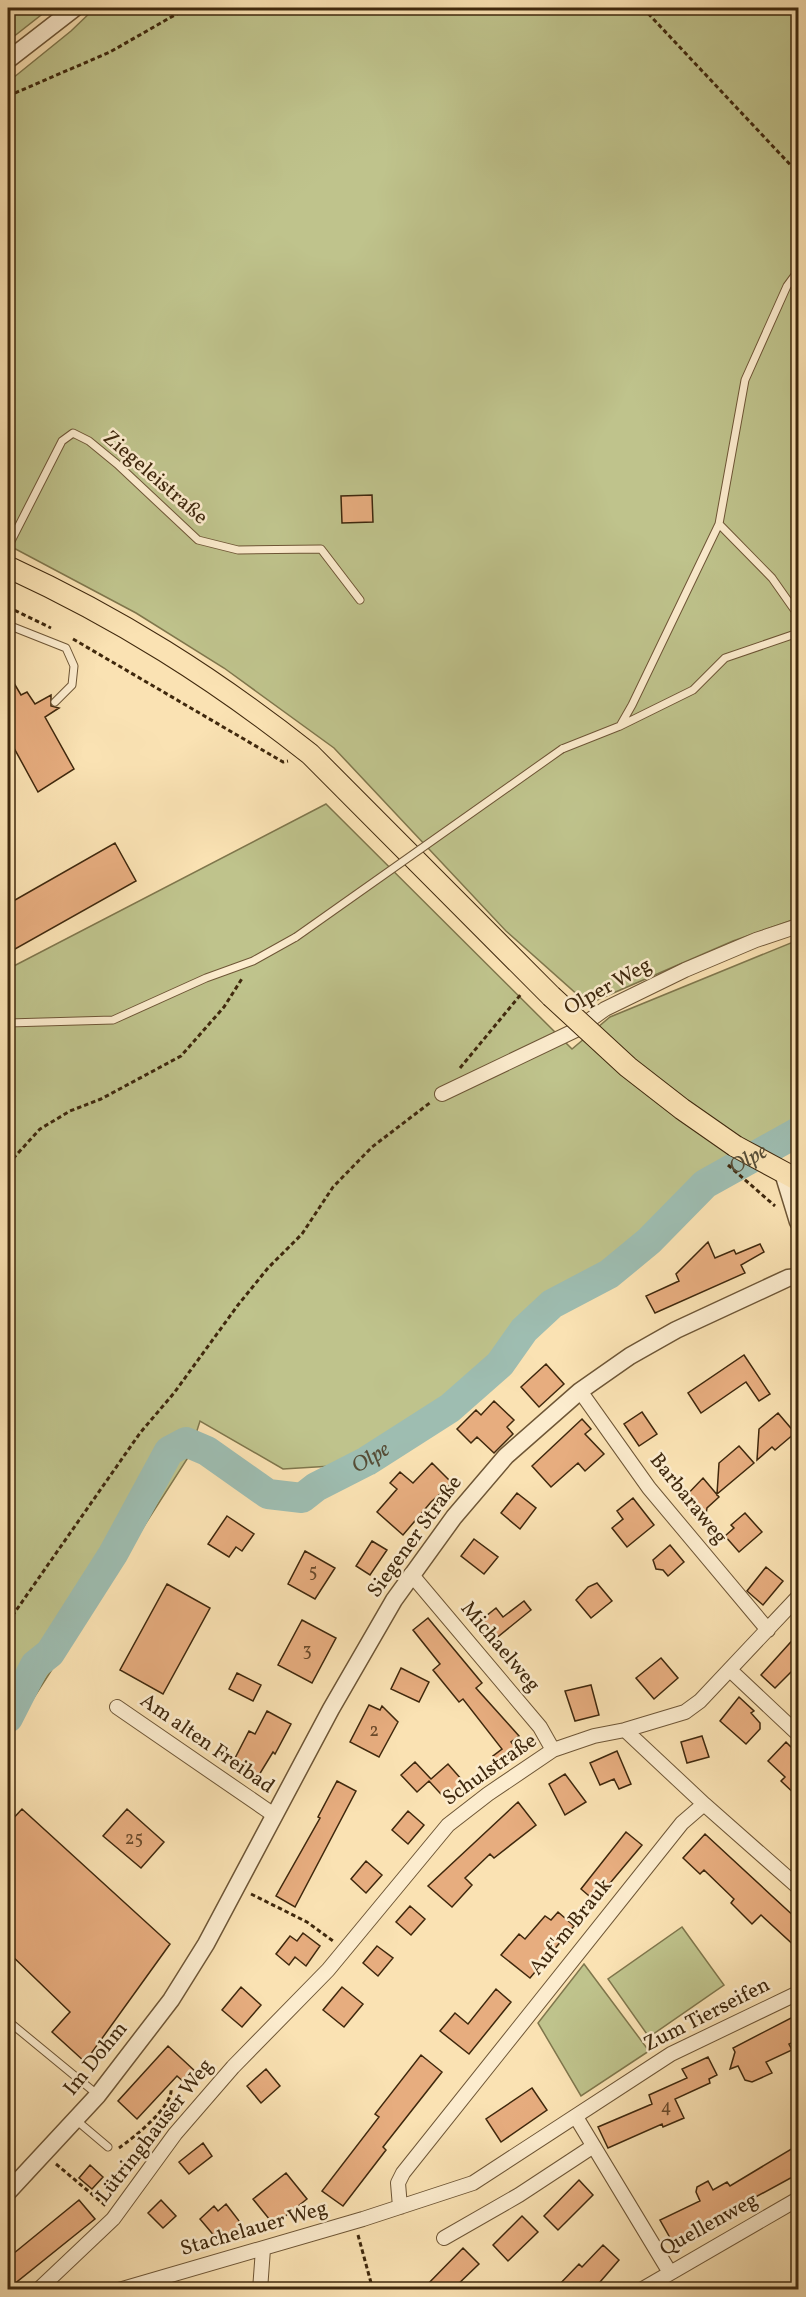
<svg xmlns="http://www.w3.org/2000/svg" width="806" height="2297" font-family="Vollkorn,serif">
<style>
.green{fill:#bfc38c;stroke:#7f764c;stroke-width:1.5}
.lines{fill:none;stroke-linecap:round;stroke-linejoin:round}
.river{stroke:#9ebdb1;stroke-width:30}
.building{fill:#e7ad7f;stroke:#3f280d;stroke-width:1.5}
.service-casing{stroke:#6e5636;stroke-width:9}
.minor-casing{stroke:#6e5636;stroke-width:16}
.tertiary-casing{stroke:#6e5636;stroke-width:19}
.primary-casing{stroke:#3f280d;stroke-width:23}
.path{stroke:#3f280d;stroke-width:3;stroke-dasharray:4.5 3;stroke-linecap:butt}
.service{stroke:#fcecce;stroke-width:7}
.minor{stroke:#fcecce;stroke-width:14}
.tertiary{stroke:#fcecce;stroke-width:16}
.primary{stroke:#fae2b3;stroke-width:21}
.service-bridge-casing{stroke:#6e5636;stroke-width:9;stroke-linecap:butt}
.primary-bridge-casing{stroke:#3f280d;stroke-width:23;stroke-linecap:butt}
.service-bridge{stroke:#fcecce;stroke-width:7}
.primary-bridge{stroke:#fae2b3;stroke-width:21}
.labels{text-anchor:middle;dominant-baseline:central;stroke-width:5;stroke-linejoin:round;paint-order:stroke}
.number-label{font-size:18px;fill:#69492a}
.street-label{font-size:21px;fill:#3f280d;stroke:#fcecce}
.water-label{font-size:22px;font-style:italic;fill:#574d36;stroke:#fcecce}
</style>
<rect width="100%" height="100%" fill="#fae2b3"/>
<filter id="stains"><feTurbulence type="fractalNoise" baseFrequency=".00333" numOctaves="4"/><feColorMatrix values="0 0 0 0 .2 0 0 0 0 .09 0 0 0 0 .02 0 0 0 .5 -.17"/></filter>
<radialGradient id="worn" r=".72"><stop offset=".6" stop-color="#630" stop-opacity="0"/><stop offset="1" stop-color="#630" stop-opacity=".3"/></radialGradient>
<path class="green" d="M8,8H50L8,41Z
M95,8H798V918L733,941L588,1004L506,931L334,748L224,668L136,613L8,545V82L71,31Z
M326,804L572,1049L610,1017L798,940V1124L701,1178L643,1236L611,1263L553,1297L525,1317L498,1357L454,1394L332,1466L283,1469L200,1421L189,1456L8,1738V969Z
M682,1927L724,1985L649,2037L608,1979Z
M584,1964L649,2051L581,2096L538,2023Z"/>
<g class="lines">
<path class="river" id="s1" d="M8,1718L35,1665L50,1653L113,1554L169,1451L186,1442L207,1451L268,1494L302,1498L316,1487L367,1461L450,1408L500,1364L524,1330L552,1304L609,1274L649,1241L705,1184L798,1132"/>
</g>
<path class="building" d="M372,495L373,522L342,523L341,496Z
M8,673L21,695L27,692L35,704L51,695V706L59,708L45,717L74,769L38,792L8,737Z
M115,843L136,881L8,953V904Z
M708,1242L715,1258L734,1250L736,1254L760,1244L764,1252L741,1265L745,1273L655,1313L646,1296L679,1281L676,1274Z
M744,1355L770,1394L759,1401L746,1382L701,1413L688,1393Z
M546,1364L564,1384L539,1407L521,1387Z
M494,1401L514,1420L507,1427L513,1434L494,1453L477,1437L471,1443L457,1429L476,1410L481,1415Z
M642,1412L657,1434L639,1446L624,1424Z
M778,1413L795,1433L775,1450L772,1447L757,1460L759,1429Z
M582,1419L591,1429L585,1434L604,1454L585,1471L578,1463L551,1487L532,1466Z
M739,1446L754,1463L717,1494L719,1463Z
M432,1463L452,1483L431,1502L403,1535L377,1512L397,1489L390,1483L400,1472L413,1483Z
M703,1478L719,1497L707,1508L706,1514H700L696,1518L681,1501Z
M517,1493L536,1508L520,1529L501,1513Z
M633,1498L654,1525L627,1547L612,1528L623,1519L617,1511Z
M745,1513L762,1532L739,1552L725,1536L734,1528L731,1525Z
M227,1516L254,1534L242,1551L236,1547L229,1557L208,1544Z
M474,1539L498,1557L484,1574L461,1556Z
M372,1541L387,1550L370,1575L356,1566Z
M670,1545L684,1562L668,1576L663,1570L656,1569L653,1560Z
M305,1551L335,1568L315,1599L288,1584Z
M766,1567L783,1581L763,1605L747,1591Z
M597,1583L612,1601L591,1618L576,1600L588,1587Z
M167,1584L210,1608L163,1694L120,1670Z
M524,1601L531,1610L494,1640L480,1621L496,1608L503,1617Z
M428,1618L482,1683L476,1688L519,1736L511,1742L519,1752L501,1766L493,1756L502,1749L463,1699L459,1702L433,1670L440,1664L413,1630Z
M302,1620L336,1638L312,1683L278,1665Z
M798,1634V1665L775,1688L761,1675Z
M661,1658L678,1678L654,1699L636,1678Z
M401,1668L429,1682L419,1702L391,1689Z
M237,1673L261,1685L253,1701L229,1689Z
M591,1685L599,1715L575,1721L565,1691Z
M739,1697L754,1711L751,1713L760,1723V1729L746,1744L720,1721Z
M369,1705L380,1710L382,1706L398,1722L379,1757L350,1742Z
M267,1711L291,1724L275,1754L273,1752L256,1780L231,1766L249,1731L255,1734Z
M702,1736L709,1757L687,1763L681,1742Z
M786,1742L798,1754V1797L781,1781L785,1777L768,1761Z
M617,1751L631,1784L619,1789L614,1779L600,1785L590,1763Z
M415,1762L431,1779L448,1764L469,1788L450,1804L429,1781L417,1792L401,1775Z
M565,1774L586,1802L565,1815L549,1784Z
M337,1781L356,1791L295,1907L276,1896L320,1818L318,1817Z
M518,1802L536,1825L494,1858L490,1854L465,1878L472,1885L452,1907L428,1886Z
M22,1809L170,1944L85,2062L52,2032L70,2012L8,1952V1824Z
M127,1809L164,1842L141,1868L103,1836Z
M408,1811L424,1825L408,1844L392,1830Z
M626,1832L642,1845L595,1901L581,1889Z
M705,1834L798,1920V1949L761,1915L752,1924L731,1903L734,1899L704,1870L700,1874L683,1858Z
M366,1861L382,1875L366,1893L351,1879Z
M410,1906L425,1919L411,1935L396,1922Z
M558,1912L574,1926L530,1978L501,1955L519,1934L525,1939L545,1916L551,1920Z
M303,1933L320,1946L306,1966L295,1957L289,1965L276,1954L290,1936L297,1941Z
M377,1946L393,1958L378,1976L363,1963Z
M241,1987L261,2005L242,2027L222,2010Z
M342,1987L363,2004L344,2027L323,2010Z
M496,1989L511,2002L469,2054L440,2031L455,2013L468,2024Z
M793,2017L798,2028V2040L789,2044L792,2050L766,2062L772,2073L752,2082L745,2080L738,2066L730,2069L735,2052L733,2048Z
M168,2046L196,2072L185,2083L177,2076L137,2119L118,2101Z
M421,2055L442,2072L383,2147L386,2150L343,2206L322,2191L379,2117L375,2114Z
M708,2057L717,2075L709,2079L710,2083L675,2099L684,2118L663,2127L662,2124L608,2148L598,2127L652,2104L649,2095L687,2078L682,2069Z
M266,2069L280,2086L261,2103L247,2086Z
M532,2088L547,2110L501,2142L486,2119Z
M203,2143L212,2156L189,2174L179,2162Z
M798,2145V2174L728,2212L726,2219L720,2217L673,2243L660,2220L700,2201L696,2192L697,2187L708,2181L713,2190L727,2182L730,2186Z
M90,2165L103,2177L92,2189L79,2178Z
M286,2173L307,2199L274,2225L253,2199Z
M579,2180L593,2195L558,2230L544,2216Z
M79,2200L95,2219L8,2289V2258Z
M161,2200L176,2216L163,2228L148,2213Z
M226,2204L243,2226L233,2234L231,2231L225,2236L223,2232L216,2238L200,2219L214,2206L218,2211Z
M522,2216L538,2232L508,2261L493,2245Z
M603,2245L619,2260L594,2289H555L579,2264L582,2267Z
M463,2248L479,2264L453,2289H423Z"/>
<g class="lines">
<g class="service-casing">
<path id="service" d="M719,524L772,578L798,615
M8,547L62,441L73,433L89,441L117,464L198,540L238,550L321,549L360,600
M8,625L66,648L74,666L72,685L55,702
M620,726L693,690L725,658L798,633
M562,749L620,726L632,705L719,524L745,380L787,286L798,271
M8,1023L113,1020L206,978L253,961L296,937
M8,2021L98,2095
M76,2120L108,2147"/>
</g>
<g class="minor-casing">
<path id="minor" d="M442,1094L576,1030L605,1009L685,970L756,940L798,926
M580,1391L649,1488L768,1630
M411,1574L540,1727L553,1750
M730,1670L798,1734
M117,1707L274,1815
M625,1730L704,1804
M576,2117L669,2271
M400,2207L398,2183L403,2173L682,1823L704,1804L798,1887
M444,2238L519,2195L592,2147
M38,2290L113,2219L175,2134L233,2067L328,1970L448,1825L488,1794L553,1750L594,1736L625,1730L685,1712L700,1701L798,1597
M119,2290L363,2219L473,2183L671,2054L798,1993
M260,2290L263,2249
M641,2290L798,2199"/>
</g>
<g class="tertiary-casing">
<path id="tertiary" d="M8,60L75,8
M783,1173L798,1222
M8,2192L98,2095L171,2000L206,1944L331,1709L394,1600L454,1517L506,1456L580,1391L630,1356L676,1330L788,1278L798,1277"/>
</g>
<g class="primary-casing">
<path id="primary" d="M8,567C119,618 214,678 310,754L551,996
M735,1146L798,1180"/>
</g>
<path class="path" d="M643,8L798,173
M8,96L110,52L187,8
M8,607L51,628
M73,639L283,762L288,761
M460,1068L522,993
M8,1164L40,1129L70,1111L101,1099L181,1056L224,1007L243,977
M728,1165L775,1206
M795,1292L798,1301
M798,1357V1360
M8,1622L140,1433L174,1393L238,1305L268,1268L302,1234L333,1187L372,1147L431,1102
M251,1894L307,1922L333,1941
M119,2148C133,2138 174,2106 171,2088
M56,2164L106,2206
M358,2235L373,2290"/>
<use href="#service" class="service"/>
<use href="#minor" class="minor"/>
<use href="#tertiary" class="tertiary"/>
<use href="#primary" class="primary"/>
<g class="service-bridge-casing">
<path id="service-bridge" d="M296,937L562,749"/>
</g>
<g class="primary-bridge-casing">
<path id="primary-bridge" d="M551,996L628,1067L682,1109L735,1146"/>
</g>
<use href="#service-bridge" class="service-bridge"/>
<use href="#primary-bridge" class="primary-bridge"/>
</g>
<g class="labels">
<g class="number-label">
<text x="313" y="1572">5</text>
<text x="307" y="1651">3</text>
<text x="374" y="1731">2</text>
<text x="134" y="1839">25</text>
<text x="666" y="2107">4</text>
</g>
<g class="street-label">
<text transform="translate(155 478) rotate(41)">Ziegeleistraße</text>
<text transform="translate(608 987) rotate(-29)">Olper Weg</text>
<text transform="translate(688 1499) rotate(51)">Barbaraweg</text>
<text transform="translate(415 1537) rotate(-54)">Siegener Straße</text>
<text transform="translate(500 1647) rotate(50)">Michaelweg</text>
<text transform="translate(207 1744) rotate(35)">Am alten Freibad</text>
<text transform="translate(490 1770) rotate(-35)">Schulstraße</text>
<text transform="translate(571 1927) rotate(-51)">Auf'm Brauk</text>
<text transform="translate(707 2015) rotate(-27)">Zum Tierseifen</text>
<text transform="translate(96 2059) rotate(-51)">Im Dohm</text>
<text transform="translate(155 2131) rotate(-52)">Lütringhauser Weg</text>
<text transform="translate(709 2225) rotate(-29)">Quellenweg</text>
<text transform="translate(254 2229) rotate(-16)">Stachelauer Weg</text>
</g>
<g class="water-label">
<text stroke="none"><textPath href="#s1" startOffset="1030">Olpe</textPath></text>
<text stroke="none"><textPath href="#s1" startOffset="544">Olpe</textPath></text>
</g>
</g>
<rect width="806" height="2297" fill="none" stroke="#fae2b3" stroke-width="30"/>
<rect x="9" y="9" width="788" height="2279" fill="none" stroke="#3f280d" stroke-width="3"/>
<rect x="15" y="15" width="776" height="2267" fill="none" stroke="#3f280d" stroke-width="1.5"/>
<rect width="100%" height="100%" filter="url(#stains)"/>
<rect width="100%" height="100%" fill="url(#worn)"/>
</svg>
